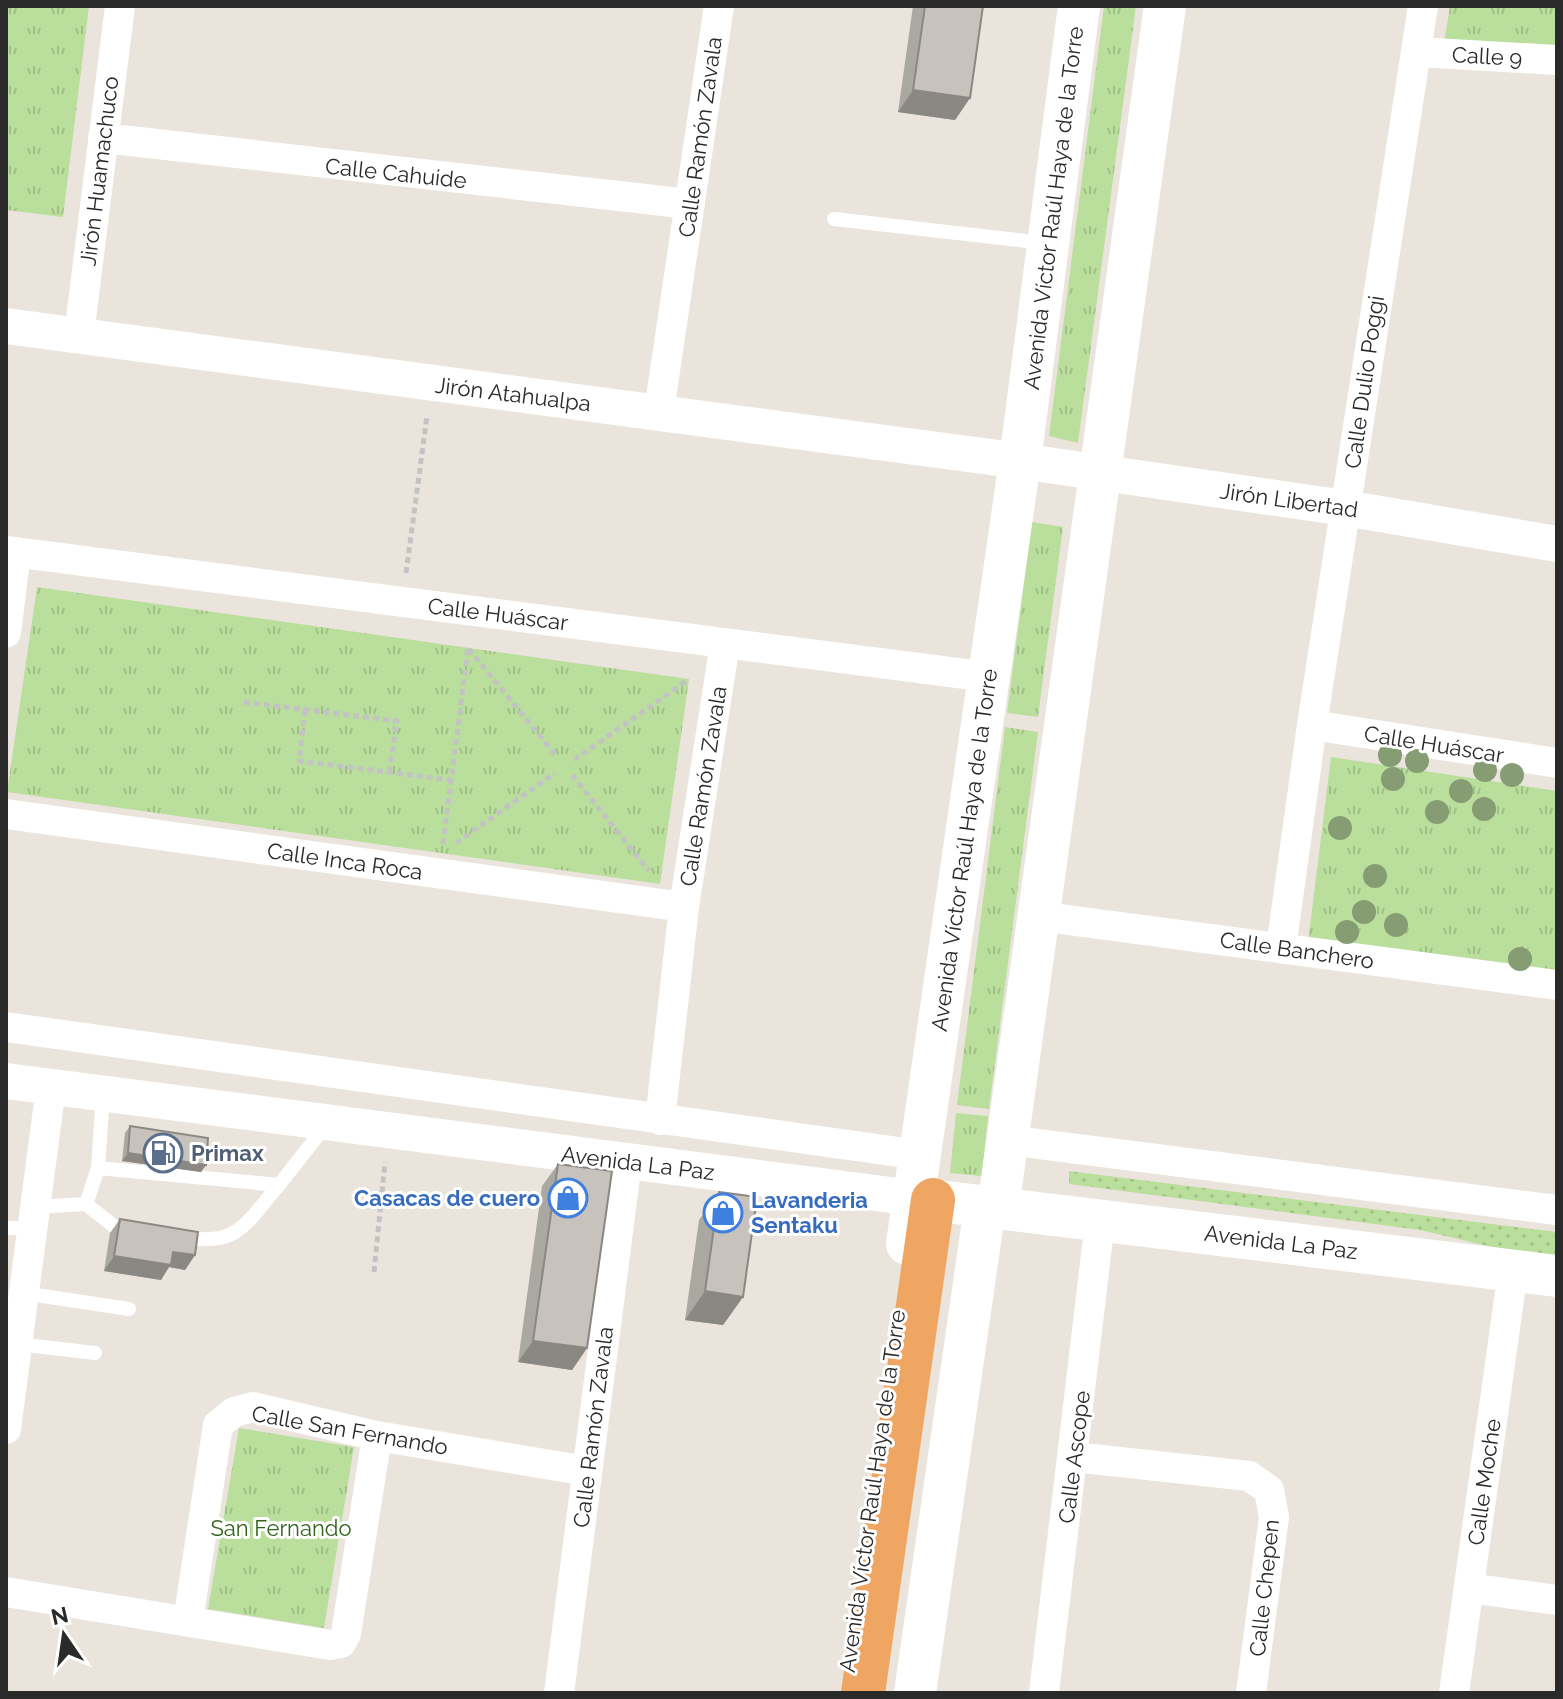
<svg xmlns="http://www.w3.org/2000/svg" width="1563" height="1699" font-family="Raleway,sans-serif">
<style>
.grass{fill:url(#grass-tufts)}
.garden{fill:url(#garden-dots)}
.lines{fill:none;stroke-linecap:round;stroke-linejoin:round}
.path{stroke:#c3c3c3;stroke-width:5;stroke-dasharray:6 4;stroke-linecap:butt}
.service{stroke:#fff;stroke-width:14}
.minor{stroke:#fff;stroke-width:30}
.tertiary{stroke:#fff;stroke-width:36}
.secondary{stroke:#fff;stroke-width:42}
.trunk{stroke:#efa662;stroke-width:44}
.tree{fill:#869d74}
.wall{fill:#aba7a1}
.shaded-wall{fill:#8b8883}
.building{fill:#c7c2bb;stroke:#8b8883;stroke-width:2}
.labels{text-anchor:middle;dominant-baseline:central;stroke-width:6;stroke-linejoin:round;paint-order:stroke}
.street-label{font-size:22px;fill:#2a2a2a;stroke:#fff}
.service-label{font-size:22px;font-weight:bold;fill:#4e5e75;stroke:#fff;text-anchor:start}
.shop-label{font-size:22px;font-weight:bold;fill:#366cbe;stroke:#fff;text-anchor:end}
.park-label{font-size:22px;fill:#34631e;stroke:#fff}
</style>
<defs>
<pattern id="grass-tufts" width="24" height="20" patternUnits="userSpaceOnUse" patternTransform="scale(2)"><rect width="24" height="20" fill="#badf9c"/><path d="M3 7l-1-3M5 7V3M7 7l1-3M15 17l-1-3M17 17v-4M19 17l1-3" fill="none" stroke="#a0c087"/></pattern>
<pattern id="garden-dots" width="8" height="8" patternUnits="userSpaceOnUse" patternTransform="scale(2)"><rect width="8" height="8" fill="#badf9c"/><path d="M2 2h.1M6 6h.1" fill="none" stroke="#a0c087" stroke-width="1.8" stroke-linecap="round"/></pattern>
</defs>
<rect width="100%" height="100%" fill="#ebe4dd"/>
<path class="grass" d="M6,6H89L63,217L6,210Z
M1104,6H1136L1078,443L1049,436Z
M1450,6H1557V48L1444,43Z
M1032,522L1063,527L1038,717L1007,713Z
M37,587L689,679L660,884L7,792Z
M1005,727L1038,732L989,1109L957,1105Z
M1331,757L1557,791V974L1308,942Z
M956,1113L988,1116L982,1176L950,1173Z
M239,1428L354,1447L324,1628L208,1609Z"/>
<path class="garden" d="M1069,1171L1557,1232V1257L1505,1250L1420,1230L1069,1184Z"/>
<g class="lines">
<path class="path" d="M406,573L427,416
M469,649L557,757
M244,702L397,721L389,772
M305,710L299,761L451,780
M574,760L688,680
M572,775L649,871
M456,843L555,773
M443,844L468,648
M374,1272L385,1162"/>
<path class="service" d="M834,219L1044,243
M98,1168L279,1185L327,1124
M86,1204L116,1228L133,1230
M35,1207L86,1204L98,1168L103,1094
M6,1228H33
M181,1237C239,1247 244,1225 279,1185
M23,1293L129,1309
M17,1344L95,1353"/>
<path class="minor" d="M1417,52L1557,60
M103,138L690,204
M79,335L120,6
M659,411L719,6
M6,551L989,677
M6,633L16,552
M1312,725L1557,763
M6,814L684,907
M1038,916L1557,985
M1281,948L1312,725L1423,6
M6,1027L920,1155
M660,1120L684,907L725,643
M1007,1140L1557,1210
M6,1429L51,1087
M1074,1457L1249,1476L1269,1490L1274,1517L1251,1693
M1469,1588L1557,1600
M6,1592L330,1645L341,1643L346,1634L377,1436
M188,1621L218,1425L234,1412L253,1407L377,1436L587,1471
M559,1693L627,1161
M1044,1693L1100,1221
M1454,1693L1513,1271"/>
<path class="tertiary" d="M6,326L1020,461L1345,508L1557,544
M6,1081L914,1198"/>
<path class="secondary" d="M914,1198L1557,1276
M998,1208L1165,6
M907,1244L1020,461L1079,6
M915,1693L985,1207"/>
<path class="trunk" d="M863,1693L933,1200"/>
</g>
<g class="tree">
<circle cx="1390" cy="755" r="12"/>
<circle cx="1417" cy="761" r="12"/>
<circle cx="1485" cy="770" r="12"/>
<circle cx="1512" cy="775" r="12"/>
<circle cx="1393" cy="779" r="12"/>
<circle cx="1461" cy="791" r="12"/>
<circle cx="1484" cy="809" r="12"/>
<circle cx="1437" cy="812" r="12"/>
<circle cx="1340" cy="828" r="12"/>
<circle cx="1375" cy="876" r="12"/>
<circle cx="1364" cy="912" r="12"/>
<circle cx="1396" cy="925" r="12"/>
<circle cx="1347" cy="932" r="12"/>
<circle cx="1520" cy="959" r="12"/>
</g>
<path class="wall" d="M913,6H983L970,98L955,120L898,112Z
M130,1126L206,1165L201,1172L122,1161L125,1133Z
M558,1164L587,1348L572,1370L518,1362L542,1186Z
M719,1192L743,1297L723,1325L685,1320L699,1220Z
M120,1219L195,1255L185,1270L169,1267L161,1280L104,1271L110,1233Z"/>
<path class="shaded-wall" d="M913,90L970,98L955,120L898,112Z
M128,1153L206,1165L201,1172L122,1161Z
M173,1252L195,1255L185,1270L169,1267L161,1280L104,1271L114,1256Z
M705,1291L743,1297L723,1325L685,1320Z
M533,1341L587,1348L572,1370L518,1362Z"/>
<path class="building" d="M925,6H983L970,98L913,90Z
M130,1126L208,1138L206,1165L128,1153Z
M558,1164L612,1171L587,1348L533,1341Z
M719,1192L757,1197L743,1297L705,1291Z
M120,1219L198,1232L195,1255L173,1252L171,1265L114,1256Z"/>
<defs>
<g id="fuel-ring" transform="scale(2)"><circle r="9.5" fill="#fff" stroke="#5c6f8a" stroke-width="1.5"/><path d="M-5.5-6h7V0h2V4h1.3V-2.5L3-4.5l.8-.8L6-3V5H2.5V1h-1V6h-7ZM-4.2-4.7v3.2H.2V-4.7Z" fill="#5c6f8a"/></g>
<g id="shop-ring" transform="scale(2)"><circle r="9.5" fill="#fff" stroke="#3f7fe0" stroke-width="1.5"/><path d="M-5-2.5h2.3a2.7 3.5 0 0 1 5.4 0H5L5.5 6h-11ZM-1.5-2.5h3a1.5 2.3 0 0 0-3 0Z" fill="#3f7fe0"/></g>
</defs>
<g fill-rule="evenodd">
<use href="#fuel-ring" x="163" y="1153"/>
<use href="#shop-ring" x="568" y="1198"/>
<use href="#shop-ring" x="723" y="1213"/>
</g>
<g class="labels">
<g class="street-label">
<text transform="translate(1487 56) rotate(3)">Calle 9</text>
<text transform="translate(700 137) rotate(-82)">Calle Ramón Zavala</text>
<text transform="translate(99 171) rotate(-83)">Jirón Huamachuco</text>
<text transform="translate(396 173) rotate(6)">Calle Cahuide</text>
<text transform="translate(1053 208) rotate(-83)">Avenida Víctor Raúl Haya de la Torre</text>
<text transform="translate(1364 382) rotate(-82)">Calle Dulio Poggi</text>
<text transform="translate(513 394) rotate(7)">Jirón Atahualpa</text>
<text transform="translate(1289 500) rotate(8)">Jirón Libertad</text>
<text transform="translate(498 614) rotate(7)">Calle Huáscar</text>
<text transform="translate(1434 744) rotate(9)">Calle Huáscar</text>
<text transform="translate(703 786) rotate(-81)">Calle Ramón Zavala</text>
<text transform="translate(964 850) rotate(-82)">Avenida Víctor Raúl Haya de la Torre</text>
<text transform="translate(345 861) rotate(8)">Calle Inca Roca</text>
<text transform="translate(1297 950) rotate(8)">Calle Banchero</text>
<text transform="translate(638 1163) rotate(7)">Avenida La Paz</text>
<text transform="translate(1281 1242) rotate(7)">Avenida La Paz</text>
<text transform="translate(593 1427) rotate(-83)">Calle Ramón Zavala</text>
<text transform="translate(350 1430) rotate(10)">Calle San Fernando</text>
<text transform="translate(1074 1457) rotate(-83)">Calle Ascope</text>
<text transform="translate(1484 1482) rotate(-82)">Calle Moche</text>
<text transform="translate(872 1491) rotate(-82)">Avenida Víctor Raúl Haya de la Torre</text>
<text transform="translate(1264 1588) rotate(-84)">Calle Chepen</text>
</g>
<g class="service-label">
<text x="191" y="1153">Primax</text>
</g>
<g class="shop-label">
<text x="540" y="1198">Casacas de cuero</text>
<text x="751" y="1200" text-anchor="start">Lavanderia<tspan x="751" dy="25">Sentaku</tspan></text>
</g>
<g class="park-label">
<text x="281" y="1528">San Fernando</text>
</g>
</g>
<rect width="1563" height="1699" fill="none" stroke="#2a2a2a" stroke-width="16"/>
<g transform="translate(64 1635) rotate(347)" stroke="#ffffff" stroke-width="6" paint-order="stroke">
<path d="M0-6L14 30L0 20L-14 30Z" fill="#2a2a2a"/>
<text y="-12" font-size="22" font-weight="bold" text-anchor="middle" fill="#2a2a2a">N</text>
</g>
</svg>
